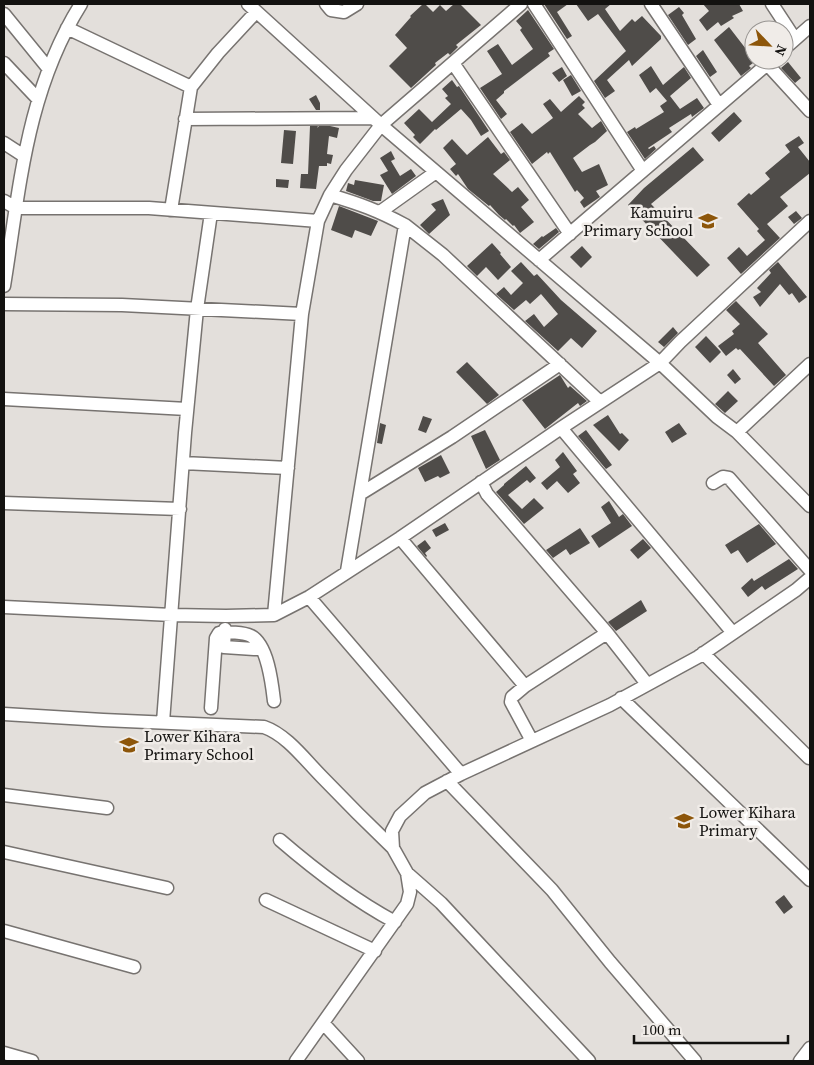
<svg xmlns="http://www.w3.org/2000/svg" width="814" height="1065" font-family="'Source Serif 4',serif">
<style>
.building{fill:#4f4c49}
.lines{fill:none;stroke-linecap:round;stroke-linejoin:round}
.minor-casing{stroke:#777370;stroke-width:15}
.minor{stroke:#fff;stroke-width:12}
.labels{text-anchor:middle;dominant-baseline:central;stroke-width:5;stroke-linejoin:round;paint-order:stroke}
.poi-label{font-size:16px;fill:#131210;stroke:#f0ece8;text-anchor:start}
</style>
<rect width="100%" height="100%" fill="#e3dfdb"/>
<path class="building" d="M423,4H425L433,12L440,5L446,11L454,4H460L481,25L456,45L458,47L450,55L448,53L435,63L436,65L411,88L389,66L407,48L395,35L411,17L410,16Z
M544,4H568L557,12L572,36L567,39Z
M576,4H611L605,9L620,31L632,19L635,22L642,16L661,36V39L632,66L629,60L607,80L615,91L605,98L594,81L626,51L598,14L588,21Z
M703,4H739L743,11L732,16L734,18L721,26L718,22L707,31L699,20L709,11Z
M679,7L684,13L682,15L696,39L688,45L668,15Z
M528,10L554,49L548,53L550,56L504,91V93L496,100L507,114L501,119L480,88L502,74L487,51L498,44L512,65L533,49L520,30L522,28L516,21Z
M729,27L746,49L748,48L754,56V60H757L749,66L751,68L741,76L714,40Z
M703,50L717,72L710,77L696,56Z
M788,62L801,78L795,83L781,68Z
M651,66L663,85L684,67L691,78L670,96L680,109L697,98L704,108L692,117L691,114L669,128L672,132L648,148L649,149L654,146L656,149L645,159L627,132L635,127L636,129L664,112L660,106L667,101L656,88L650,93L639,75Z
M562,67L567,76L559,82L552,73Z
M571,75L581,91L572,96L563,80Z
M452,80L457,87L459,86L489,131L481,136L471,120L461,109L436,130L435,129L420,144L413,137L415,135L404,123L419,109L432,122L451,104L445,98L448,96L442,89Z
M316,95L320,103V110H316L309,99Z
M579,96L585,102L582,105L585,108L578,114L592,128L601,121L607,131L595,142L590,145L589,144L590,145L573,158L582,172L599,164L608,185L596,191L600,197L584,208L580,202L584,198L577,190L575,192L550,152L548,154L547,152L532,164L510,132L522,123L532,134L553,118L543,104L550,99L561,112Z
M734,112L742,121L719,142L711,133Z
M310,126H318L317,128L319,126H330L339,128L337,138L329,136L327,154L333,155L331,164L327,163V166H319L316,189L300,188L301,174H308Z
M284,130L296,131L293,164L281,163Z
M799,136L804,143L798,147L810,162V173L780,197L788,206L767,224L780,238L741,274L727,258L739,247L747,256L765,240L757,231L759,229L737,204L749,193L751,195L770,179L765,173L790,152L785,145Z
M488,137L501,154L504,152L510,160L493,174L512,192L518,187L529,200L521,207L534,222L520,233L514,225L513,226L506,219L505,220L499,215L490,205L489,206L468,189L458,174L456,176L450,169L456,164L443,148L452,139L467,155Z
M693,147L704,160L651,204L710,265L697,277L628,205L644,188Z
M391,151L395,159L391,161L400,176L411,169L416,176L392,194L380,175L388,171L380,158Z
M276,179L289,180L288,188L276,187Z
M355,180L384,185L381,201H373L346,191L348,183L354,185Z
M443,199L450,215L429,234L420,225L436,210L431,204Z
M339,206L378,221L371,236L355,230L352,238L331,230Z
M796,211L802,218L794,224L788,217Z
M556,228L559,232L539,249L533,244L542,236L543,237Z
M492,243L501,253L500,254L511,267L498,280L486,267L477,276L467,266Z
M582,246L592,257L581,268L570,257Z
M521,262L534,276L537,274L561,300L597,331L582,348L571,338L558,351L525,321L534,314L544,327L558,314L541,294L530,304L526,300L514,310L496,294L504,287L511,295L523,283L511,271Z
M778,262L807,297L799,303L792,293L789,295L780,284L760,307L753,297L761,292L757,288L771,273L769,270Z
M736,301L768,334L758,343L786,375L774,386L740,349L738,350L736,348L726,356L718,346L734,334L732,331L740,324L726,310Z
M673,327L678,333L664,347L658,342Z
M706,336L721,352L710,363L695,347Z
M467,362L499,395L487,404L456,372Z
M733,369L741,379L735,384L727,375Z
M560,375L568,388L570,386L587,401L580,406L578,403L545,429L522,400Z
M728,391L738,401L725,413L715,404Z
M608,415L620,434L622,433L629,440L619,451L593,425Z
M423,416L432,419L426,433L418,430Z
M380,423L386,425L382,444L377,443Z
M679,423L687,434L672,443L665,432Z
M485,430L500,460L486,469L471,436Z
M586,430L612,465L606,469L578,436Z
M563,452L577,471L573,474L580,483L568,493L557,481L547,490L541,483L560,467L555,460Z
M441,455L450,473L440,478L438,476L425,482L418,468Z
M526,466L536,478L530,483L527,480L508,495L522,509L534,498L544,508L524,524L496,492L504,485V484Z
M609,501L619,517L623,514L632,526L599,548L591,536L611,523L601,507Z
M445,523L449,530L436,537L432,530Z
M759,524L776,544L747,563L738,550L731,554L725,545Z
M580,528L590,543L570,555L566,549L553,558L546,550Z
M643,539L651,548L638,559L630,550Z
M425,540L431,548L425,553L427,556L426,557L417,546Z
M789,559L798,569L765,590L762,586L748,597L741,588L752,578L754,581Z
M641,600L647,611L616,631L608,622Z
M784,895L793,907L784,914L775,902Z"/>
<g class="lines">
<g class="minor-casing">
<path id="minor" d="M248,4L381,125L660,363L717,417L737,432L810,506
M326,4L331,10L344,12L357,4
M534,4L643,171
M651,4L719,105
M772,4L795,39
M4,14L48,68
M67,28L191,87
M784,49L810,26
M4,63L38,99
M453,63L570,234
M767,64L810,111
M185,119L373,118
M4,143L24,156
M330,195C360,204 377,210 405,225L347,571
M4,201L16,208H149L318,221
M171,210L191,87L218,53L256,12
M380,212L436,172
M405,225L443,255L600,402
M539,260L772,60
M4,286C20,187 26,92 81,4
M4,304L122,305L302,314
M4,399L187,409
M561,428L733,633
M737,432L810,364
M183,463L288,468
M481,482L487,494L607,633L647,684
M713,483L723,477L729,478L810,570
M360,494L452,437L560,364
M4,503L180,509
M400,538L525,686
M309,597L461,774
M4,607L172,615L226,616L274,615L309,597L400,538L561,428L660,363L680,342L810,221
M274,615L302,314L318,221L330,195L346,170L381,125L521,4
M225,629L224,647L254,649L261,648
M703,653L809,758
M621,698L810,880
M211,708L216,638L219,633C228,632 243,632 251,636C268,645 272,684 274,701
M4,714L103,720L264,727C287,735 305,760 322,777C345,801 369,825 393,848
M163,722L185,433L197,309L211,213
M532,741L511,702L512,697L525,686L607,633
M447,781L552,890L610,962L695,1061
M4,795L107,808
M280,840C316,871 354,900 395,922
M4,852L167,888
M407,873L441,903L589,1061
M266,900L375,951
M4,931L134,967
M324,1024L358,1061
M4,1053L32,1061
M296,1061L407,904L410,892L407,873L393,848L392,831L400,816L425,793L461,774L610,705L698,657L796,590L810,578
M800,1061L810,1048"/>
</g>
<use href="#minor" class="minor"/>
</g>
<defs>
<g id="school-bare" transform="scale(1.5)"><path d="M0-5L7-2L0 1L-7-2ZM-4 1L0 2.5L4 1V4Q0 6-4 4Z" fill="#8d560a" stroke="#f0ece8" stroke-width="2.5" paint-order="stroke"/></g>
</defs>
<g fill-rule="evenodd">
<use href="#school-bare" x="708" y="221"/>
<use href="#school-bare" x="129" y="745"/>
<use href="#school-bare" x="684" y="821"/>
</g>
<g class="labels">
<g class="poi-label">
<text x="693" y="212" text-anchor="end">Kamuiru<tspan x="693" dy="18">Primary School</tspan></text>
<text x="144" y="736">Lower Kihara<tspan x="144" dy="18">Primary School</tspan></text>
<text x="699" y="812">Lower Kihara<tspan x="699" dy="18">Primary</tspan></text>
</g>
</g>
<rect width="814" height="1065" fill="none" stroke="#131210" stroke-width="10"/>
<g transform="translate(769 45) rotate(115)"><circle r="24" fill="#f0ece8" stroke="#989592"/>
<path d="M0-4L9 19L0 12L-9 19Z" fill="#8d560a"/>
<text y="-8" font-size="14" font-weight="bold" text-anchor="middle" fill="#131210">N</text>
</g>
<path d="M634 1035v8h154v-8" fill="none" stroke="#131210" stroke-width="2.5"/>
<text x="642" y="1035" font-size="15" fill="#131210" stroke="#f0ece8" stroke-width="4" paint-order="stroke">100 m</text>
</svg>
